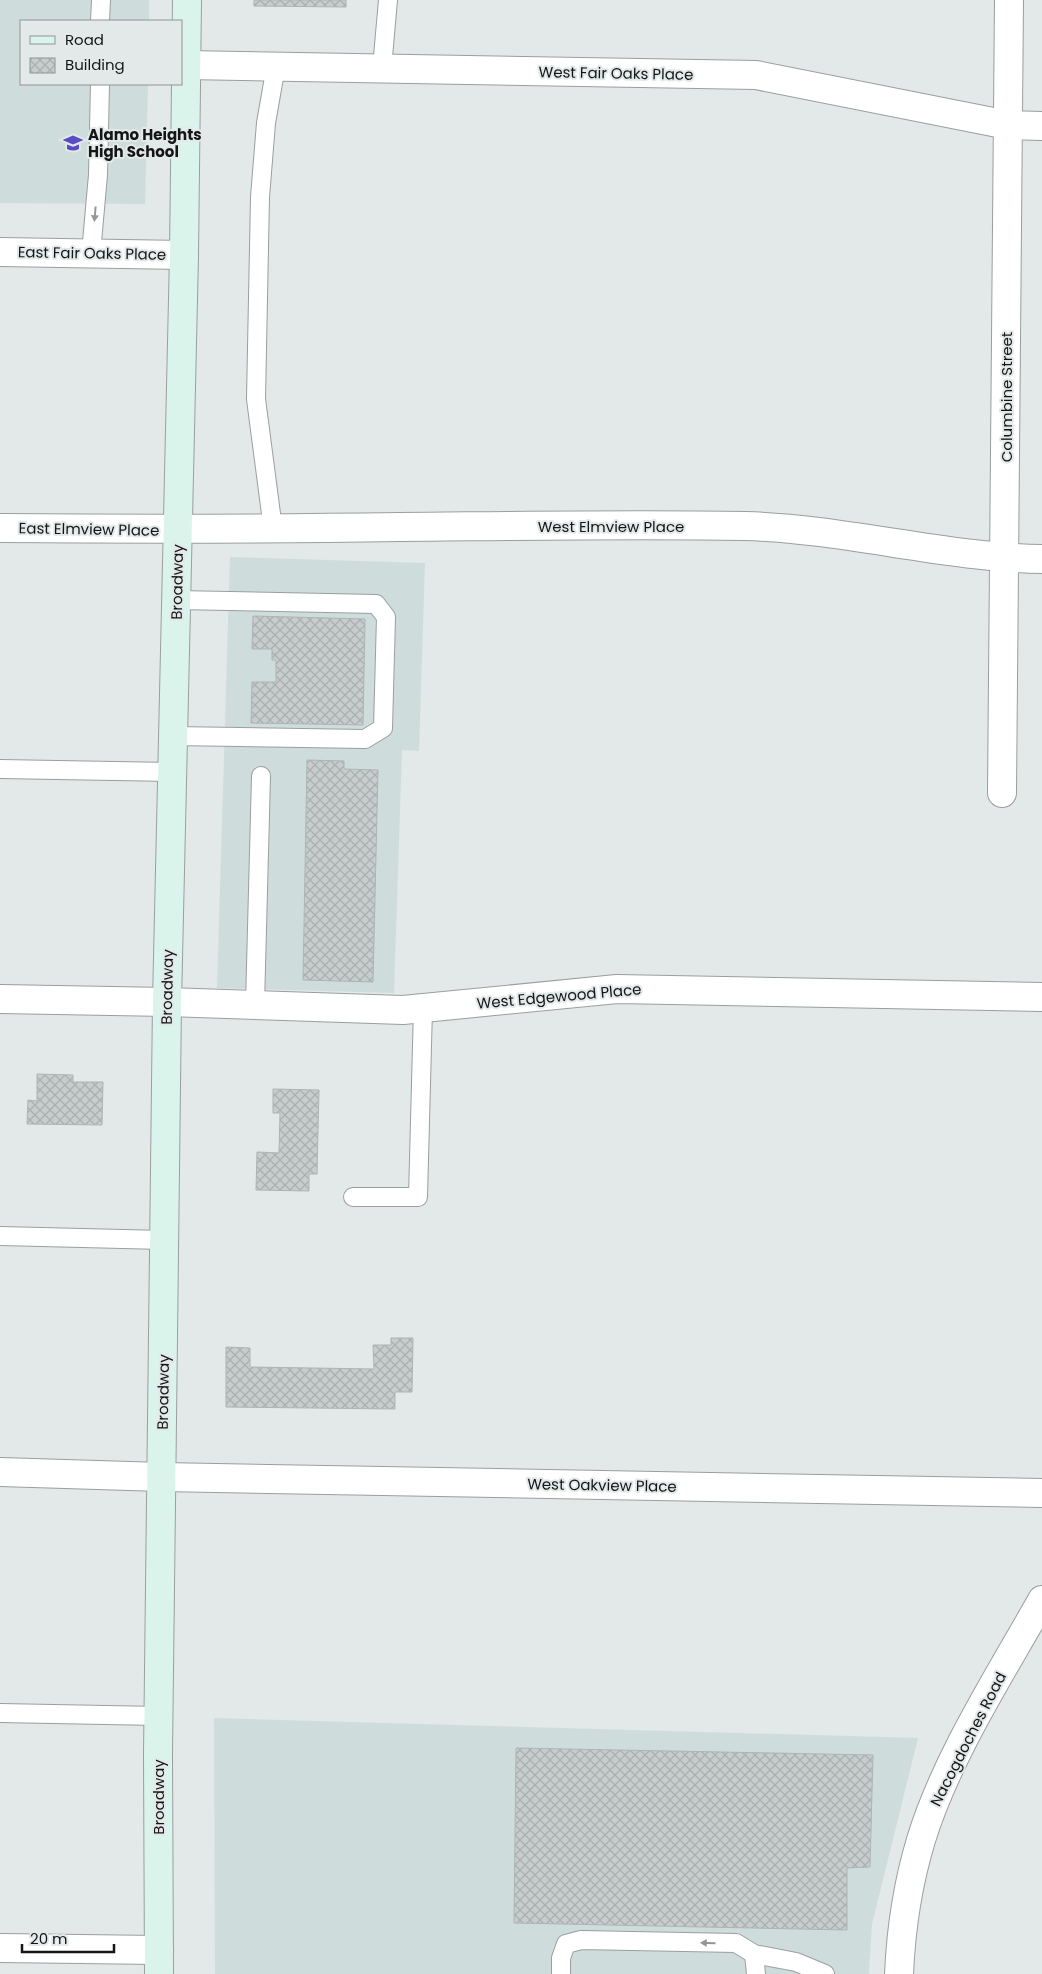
<svg xmlns="http://www.w3.org/2000/svg" width="1042" height="1974" font-family="Poppins,sans-serif">
<style>
.built{fill:#cedddb}
.building{fill:url(#building-cross-hatch);stroke:#aeb3b4}
.lines{fill:none;stroke-linecap:round;stroke-linejoin:round}
.lane-casing{stroke:#9a9f9e;stroke-width:20}
.street-casing{stroke:#9a9f9e;stroke-width:30}
.secondary-casing{stroke:#9a9f9e;stroke-width:30}
.lane{stroke:#fff;stroke-width:18}
.street{stroke:#fff;stroke-width:28}
.secondary{stroke:#dbf4eb;stroke-width:28}
.oneway{fill:#959696}
.labels{text-anchor:middle;dominant-baseline:central;stroke-width:4;stroke-linejoin:round;paint-order:stroke}
.street-label{font-size:15px;fill:#141616;stroke:#e3e8e8}
.poi-label{font-size:15px;font-weight:bold;fill:#141616;stroke:#e3e8e8;text-anchor:start}
</style>
<defs>
<pattern id="building-cross-hatch" width="8" height="8" patternUnits="userSpaceOnUse" patternTransform="scale(1.25)"><rect width="8" height="8" fill="#c7cdcd"/><path d="M0 0l8 8M0 8l8-8" fill="none" stroke="#aaafaf"/></pattern>
</defs>
<rect width="100%" height="100%" fill="#e3e8e8"/>
<path class="built" d="M0,0H149V21H21V84H148L145,204L0,203Z
M230,557L425,563L419,751L402,750L394,993L217,988Z
M214,1718L420,1724L918,1738L872,1924L869,1974H215Z"/>
<path class="building" d="M254,0H346V7L254,6Z
M253,616L365,619L363,725L251,723L252,682H276V660H272V649H252Z
M307,760L344,761V769L378,770L373,982L303,980Z
M37,1074L73,1075V1082H103L102,1125L27,1124L28,1100L37,1101Z
M273,1089L319,1090L317,1174H309V1191L256,1190L257,1152L279,1153L280,1113H273Z
M391,1338H413L412,1392H395V1409L226,1407V1347L250,1348V1367L374,1369L373,1345H391Z
M516,1748L873,1755L870,1867L847,1868V1930L514,1923Z"/>
<g class="lines">
<g class="lane-casing">
<path id="lane" d="M100,21L101,0
M382,68L388,0
M91,253L98,175L100,84
M273,529L256,399L260,197L266,123L276,66
M173,736L365,739L383,728L386,617L376,604L176,600
M0,769L172,772
M255,1005L261,776
M353,1197H418L423,1008
M0,1236L164,1240
M0,1713L159,1716
M754,1954L756,1974
M561,1974V1958L566,1944L581,1940L736,1943L754,1954L796,1962L825,1974"/>
</g>
<g class="street-casing">
<path id="street" d="M186,65L756,75L1008,125L1042,126
M0,252L184,255
M0,528C133,529 266,529 399,527C514,526 630,524 745,526C845,529 942,557 1042,559
M1002,793L1009,0
M0,999L167,1002L403,1010L617,989L1042,997
M0,1472L162,1477L1042,1493
M0,1948L159,1950
M899,1974C901,1929 908,1883 921,1840C946,1758 1000,1675 1042,1600"/>
</g>
<g class="secondary-casing">
<path id="secondary" d="M159,1974L158,1754L167,1002L184,255L187,0"/>
</g>
<use href="#lane" class="lane"/>
<use href="#street" class="street"/>
<use href="#secondary" class="secondary"/>
</g>
<defs><path id="oneway-solid" d="M-6-.8H1V-3.2L6.5 0L1 3.2V.8H-6Z" transform="scale(1.25)"/></defs>
<g class="oneway">
<use href="#oneway-solid" transform="translate(95 214) rotate(95)"/>
<use href="#oneway-solid" transform="translate(708 1943) rotate(-179)"/>
</g>
<defs>
<g id="school-bare" transform="scale(1.5)"><path d="M0-5L7-2L0 1L-7-2ZM-4 1L0 2.5L4 1V4Q0 6-4 4Z" fill="#594cc4" stroke="#e3e8e8" stroke-width="2.5" paint-order="stroke"/></g>
</defs>
<g fill-rule="evenodd">
<use href="#school-bare" x="73" y="143"/>
</g>
<g class="labels">
<g class="street-label">
<text transform="translate(616 73) rotate(1)">West Fair Oaks Place</text>
<text transform="translate(92 253) rotate(1)">East Fair Oaks Place</text>
<text transform="translate(1006 397) rotate(-90)">Columbine Street</text>
<text x="611" y="526">West Elmview Place</text>
<text transform="translate(89 529) rotate(1)">East Elmview Place</text>
<text transform="translate(177 582) rotate(-89)">Broadway</text>
<text transform="translate(167 987) rotate(-89)">Broadway</text>
<text transform="translate(559 996) rotate(-5)">West Edgewood Place</text>
<text transform="translate(163 1392) rotate(-89)">Broadway</text>
<text transform="translate(602 1485) rotate(1)">West Oakview Place</text>
<text transform="translate(968 1739) rotate(-63)">Nacogdoches Road</text>
<text transform="translate(158 1797) rotate(-90)">Broadway</text>
</g>
<g class="poi-label">
<text x="88" y="134">Alamo Heights<tspan x="88" dy="17">High School</tspan></text>
</g>
</g>
<rect x="20" y="20" width="162" height="65" fill="#e3e8e8" stroke="#909494"/>
<rect x="30" y="36" width="25" height="8" fill="#dbf4eb" stroke="#909494"/>
<text x="65" y="45" font-size="15" fill="#141616">Road</text>
<rect x="30" y="58" width="25" height="15" fill="url(#building-cross-hatch)" stroke="#909494"/>
<text x="65" y="70" font-size="15" fill="#141616">Building</text>
<path d="M22 1944v8h92v-8" fill="none" stroke="#141616" stroke-width="2.5"/>
<text x="30" y="1944" font-size="15" fill="#141616" stroke="#e3e8e8" stroke-width="4" paint-order="stroke">20 m</text>
</svg>
